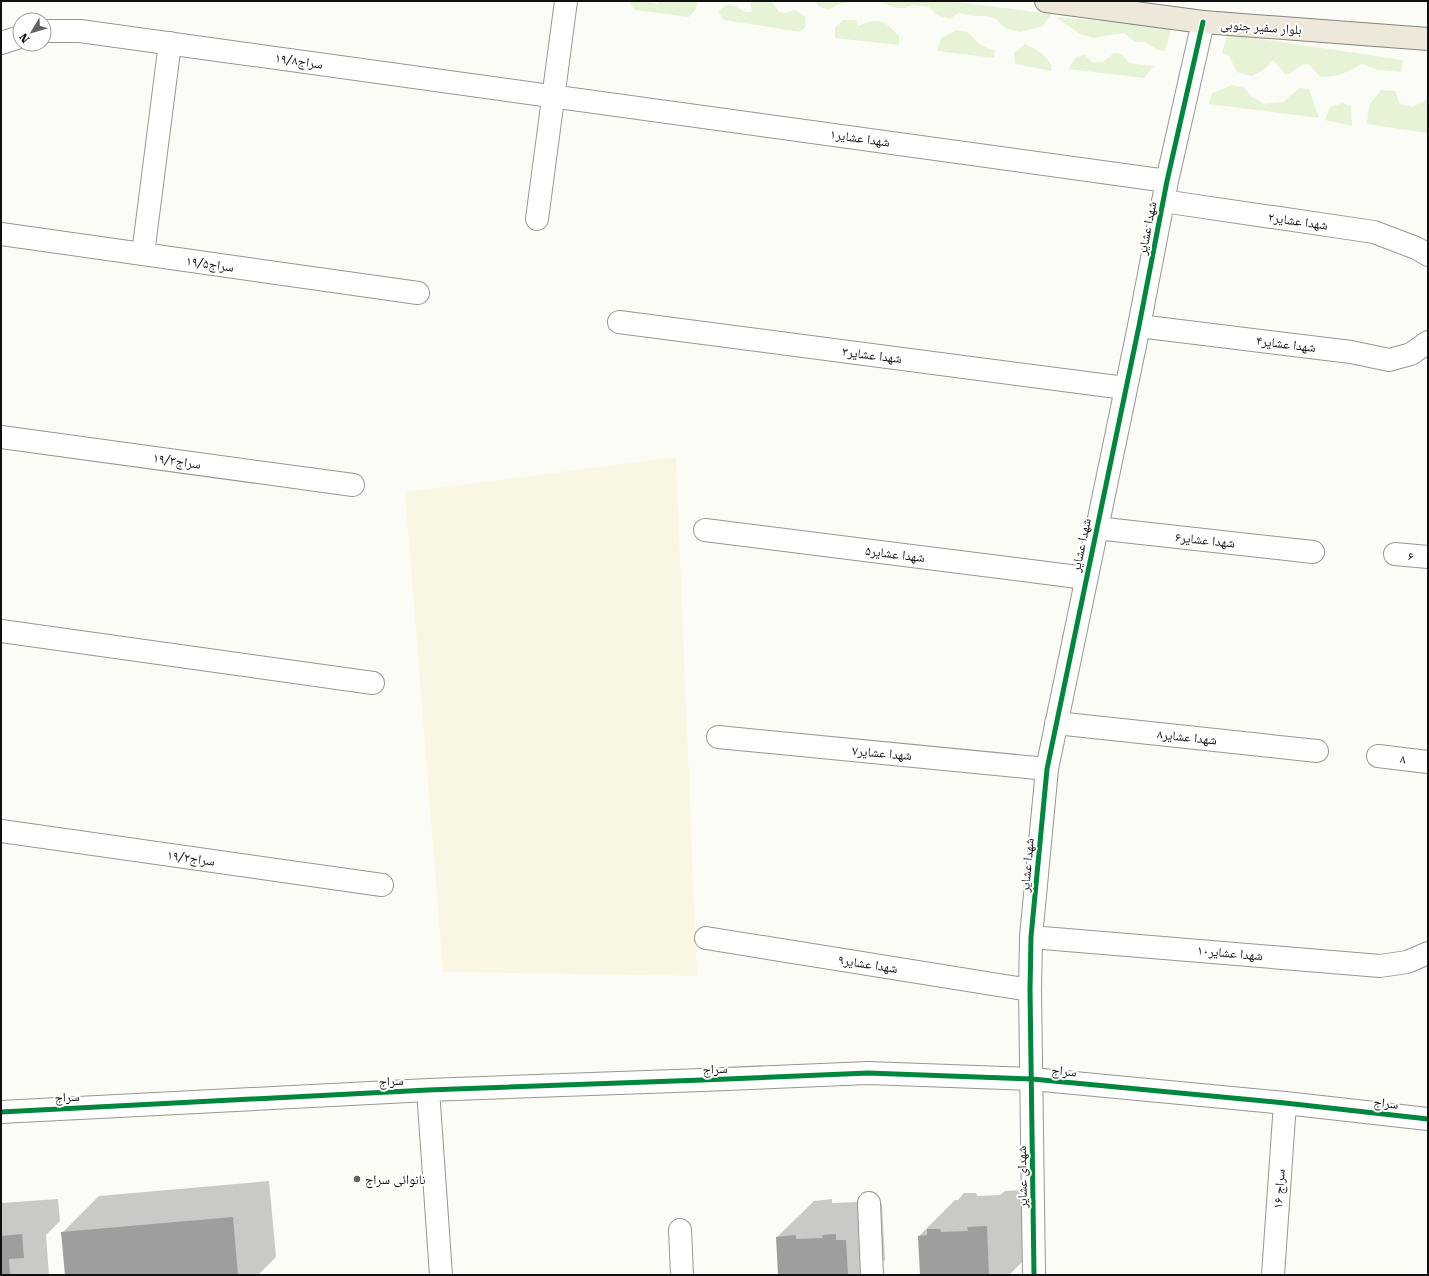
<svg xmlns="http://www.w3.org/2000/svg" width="1429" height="1276" font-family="'Roboto Serif','Noto Naskh Arabic',serif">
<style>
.farmland{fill:#f9f7e3}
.green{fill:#e7f3d6}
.shadow{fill:#0003}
.building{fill:#a09e9c}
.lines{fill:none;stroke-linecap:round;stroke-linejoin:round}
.minor-casing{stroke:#969694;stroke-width:24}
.major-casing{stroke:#848481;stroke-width:24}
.minor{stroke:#fffffe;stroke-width:22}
.major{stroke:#eee8da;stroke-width:22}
.cycleway-casing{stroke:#fff;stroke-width:8}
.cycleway{stroke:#00873e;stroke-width:5}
.poi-dot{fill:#636361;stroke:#fff;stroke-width:1.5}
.labels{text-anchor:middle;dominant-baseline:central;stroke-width:4;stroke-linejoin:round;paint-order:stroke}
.street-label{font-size:13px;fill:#101010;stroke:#fff}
.poi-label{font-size:13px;fill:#101010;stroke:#fff;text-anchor:start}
</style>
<rect width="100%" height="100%" fill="#fcfcf7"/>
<path class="farmland" d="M676,457L697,976L443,972L405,492Z"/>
<path class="green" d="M631,1H648L657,4L660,1H697L696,9L689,17L635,10L630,3Z
M750,1H771L779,12L785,13L795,10L805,16L806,26L800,32L724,20L718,12L726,5L735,6L745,12H752Z
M815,1H854L837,5L828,10L818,6Z
M877,1H950L1051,14L1043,26L1020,32L1007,29L996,19L986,16H973L958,13L950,19L937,15L929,7L912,5L905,8H896Z
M1056,17L1172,27L1165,51L1158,50L1145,42H1135L1124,33L1093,38L1080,34Z
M843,20H856L858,26C880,17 884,20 899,36V45L835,38V28Z
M957,30L968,32C977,42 980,47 995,50L994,58L937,51L941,38Z
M1227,34L1403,60L1401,72L1378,70L1362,64C1347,72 1337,78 1320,77L1310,65L1303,64L1292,72L1286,75L1273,60L1266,68L1252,76L1237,72L1229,56L1222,53Z
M1025,44C1037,50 1051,57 1052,71L1015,64L1014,53Z
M1114,53L1122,54L1129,63L1154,66L1144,78L1068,69L1076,57L1085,55L1092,62H1103Z
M1232,85L1244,88L1252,97L1264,104L1283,102L1299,88L1309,89L1319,118L1209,104L1212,93Z
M1381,90L1395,91L1400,104L1412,107L1428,99V133L1367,124L1369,105Z
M1343,103L1351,106L1352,126L1325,120L1330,107Z"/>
<path class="shadow" d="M269,1181L276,1257L258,1275H66L62,1233L99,1196Z
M1023,1190L1026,1258L1009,1275H921L919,1236L955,1200H958L964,1193H976L977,1196L1000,1195L1005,1191Z
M58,1199L60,1221L46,1235L49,1275H1V1203Z
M832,1199V1203L857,1202L860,1199L872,1204H882L885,1260L881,1264V1275H779L777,1237L814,1201Z"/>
<path class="building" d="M233,1217L238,1275H65L61,1232Z
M987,1226L989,1275H920L918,1236L927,1235V1229H940L941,1232L968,1231L967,1227Z
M22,1234L24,1258L9,1259L10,1275H1V1236Z
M836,1234V1240H846L848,1275H778L776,1237L796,1235V1239L823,1238L822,1235Z"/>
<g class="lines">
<g class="minor-casing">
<path id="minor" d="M44,31H80L1167,181
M1,43L20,37
M1163,201L1374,232L1416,248L1428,255
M537,219L566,1
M1,234L418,293
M143,254L170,43
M619,322L1125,388
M1139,326L1351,352L1389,360L1411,354L1428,342
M1,437L353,485
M1096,528L1313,552
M705,530L1086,578
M1395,554L1428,557
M1,631L373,683
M1056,723L1317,751
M718,737L1047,769
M1378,756L1428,762
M1,831L382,885
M1031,937L1380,966L1407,962L1428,953
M706,938L1030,990
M428,1090L441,1275
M1,1112L428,1090L702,1080L868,1073L1032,1079L1285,1103L1428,1119
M869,1203L872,1275
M680,1230L682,1275
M1034,1275L1030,990L1031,937L1047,769L1139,326L1167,181L1203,22
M1273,1275L1285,1103"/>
</g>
<g class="major-casing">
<path id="major" d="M1046,1L1203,22L1428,39"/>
</g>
<use href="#minor" class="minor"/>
<use href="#major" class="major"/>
<g class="cycleway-casing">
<path id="cycleway" d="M1,1112L428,1090L702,1080L868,1073L1032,1079L1285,1103L1428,1119
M1034,1275L1030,990L1031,937L1047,769L1139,326L1167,181L1203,22"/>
</g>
<use href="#cycleway" class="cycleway"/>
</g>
<circle class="poi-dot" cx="357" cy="1179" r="4"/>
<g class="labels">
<g class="street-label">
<text transform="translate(1261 27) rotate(4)">بلوار سفیر جنوبی</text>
<text transform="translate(299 61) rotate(8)">سراج۱۹/۸</text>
<text transform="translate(860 138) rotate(8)">شهدا عشایر۱</text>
<text transform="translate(1298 221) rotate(8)">شهدا عشایر۲</text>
<text transform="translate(1147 228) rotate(-79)">شهدا عشایر</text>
<text transform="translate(210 264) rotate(8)">سراج۱۹/۵</text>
<text transform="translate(1286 344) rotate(7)">شهدا عشایر۴</text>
<text transform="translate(872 355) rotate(7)">شهدا عشایر۳</text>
<text transform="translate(177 461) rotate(8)">سراج۱۹/۳</text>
<text transform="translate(1205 540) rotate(6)">شهدا عشایر۶</text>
<text transform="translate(1081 545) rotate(-78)">شهدا عشایر</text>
<text transform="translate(895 554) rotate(7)">شهدا عشایر۵</text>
<text transform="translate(1411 556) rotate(6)">۶</text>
<text transform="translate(1187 737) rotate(6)">شهدا عشایر۸</text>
<text transform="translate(882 753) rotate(5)">شهدا عشایر۷</text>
<text transform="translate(1403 759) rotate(7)">۸</text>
<text transform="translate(191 858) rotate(8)">سراج۱۹/۲</text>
<text transform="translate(1027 865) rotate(-85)">شهدا عشایر</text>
<text transform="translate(1230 953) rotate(5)">شهدا عشایر۱۰</text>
<text transform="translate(868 964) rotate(9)">شهدا عشایر۹</text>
<text transform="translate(715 1069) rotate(-3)">سراج</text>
<text transform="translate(1064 1071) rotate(5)">سراج</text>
<text transform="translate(391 1081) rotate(-3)">سراج</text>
<text transform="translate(67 1097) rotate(-3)">سراج</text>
<text transform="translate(1386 1103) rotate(6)">سراج</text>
<text transform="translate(1022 1177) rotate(-91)">شهدای عشایر</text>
<text transform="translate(1279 1189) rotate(-86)">سراج ۱۶</text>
</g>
<g class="poi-label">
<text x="365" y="1179">نانوائی سراج</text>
</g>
</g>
<rect width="1429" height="1276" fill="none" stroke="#101010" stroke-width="4"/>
<g transform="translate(32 32) rotate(232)"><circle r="19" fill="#ffffff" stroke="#9f9f9f"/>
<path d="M0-3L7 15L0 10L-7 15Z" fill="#636361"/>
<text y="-6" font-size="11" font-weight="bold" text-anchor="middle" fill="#101010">N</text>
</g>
</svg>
